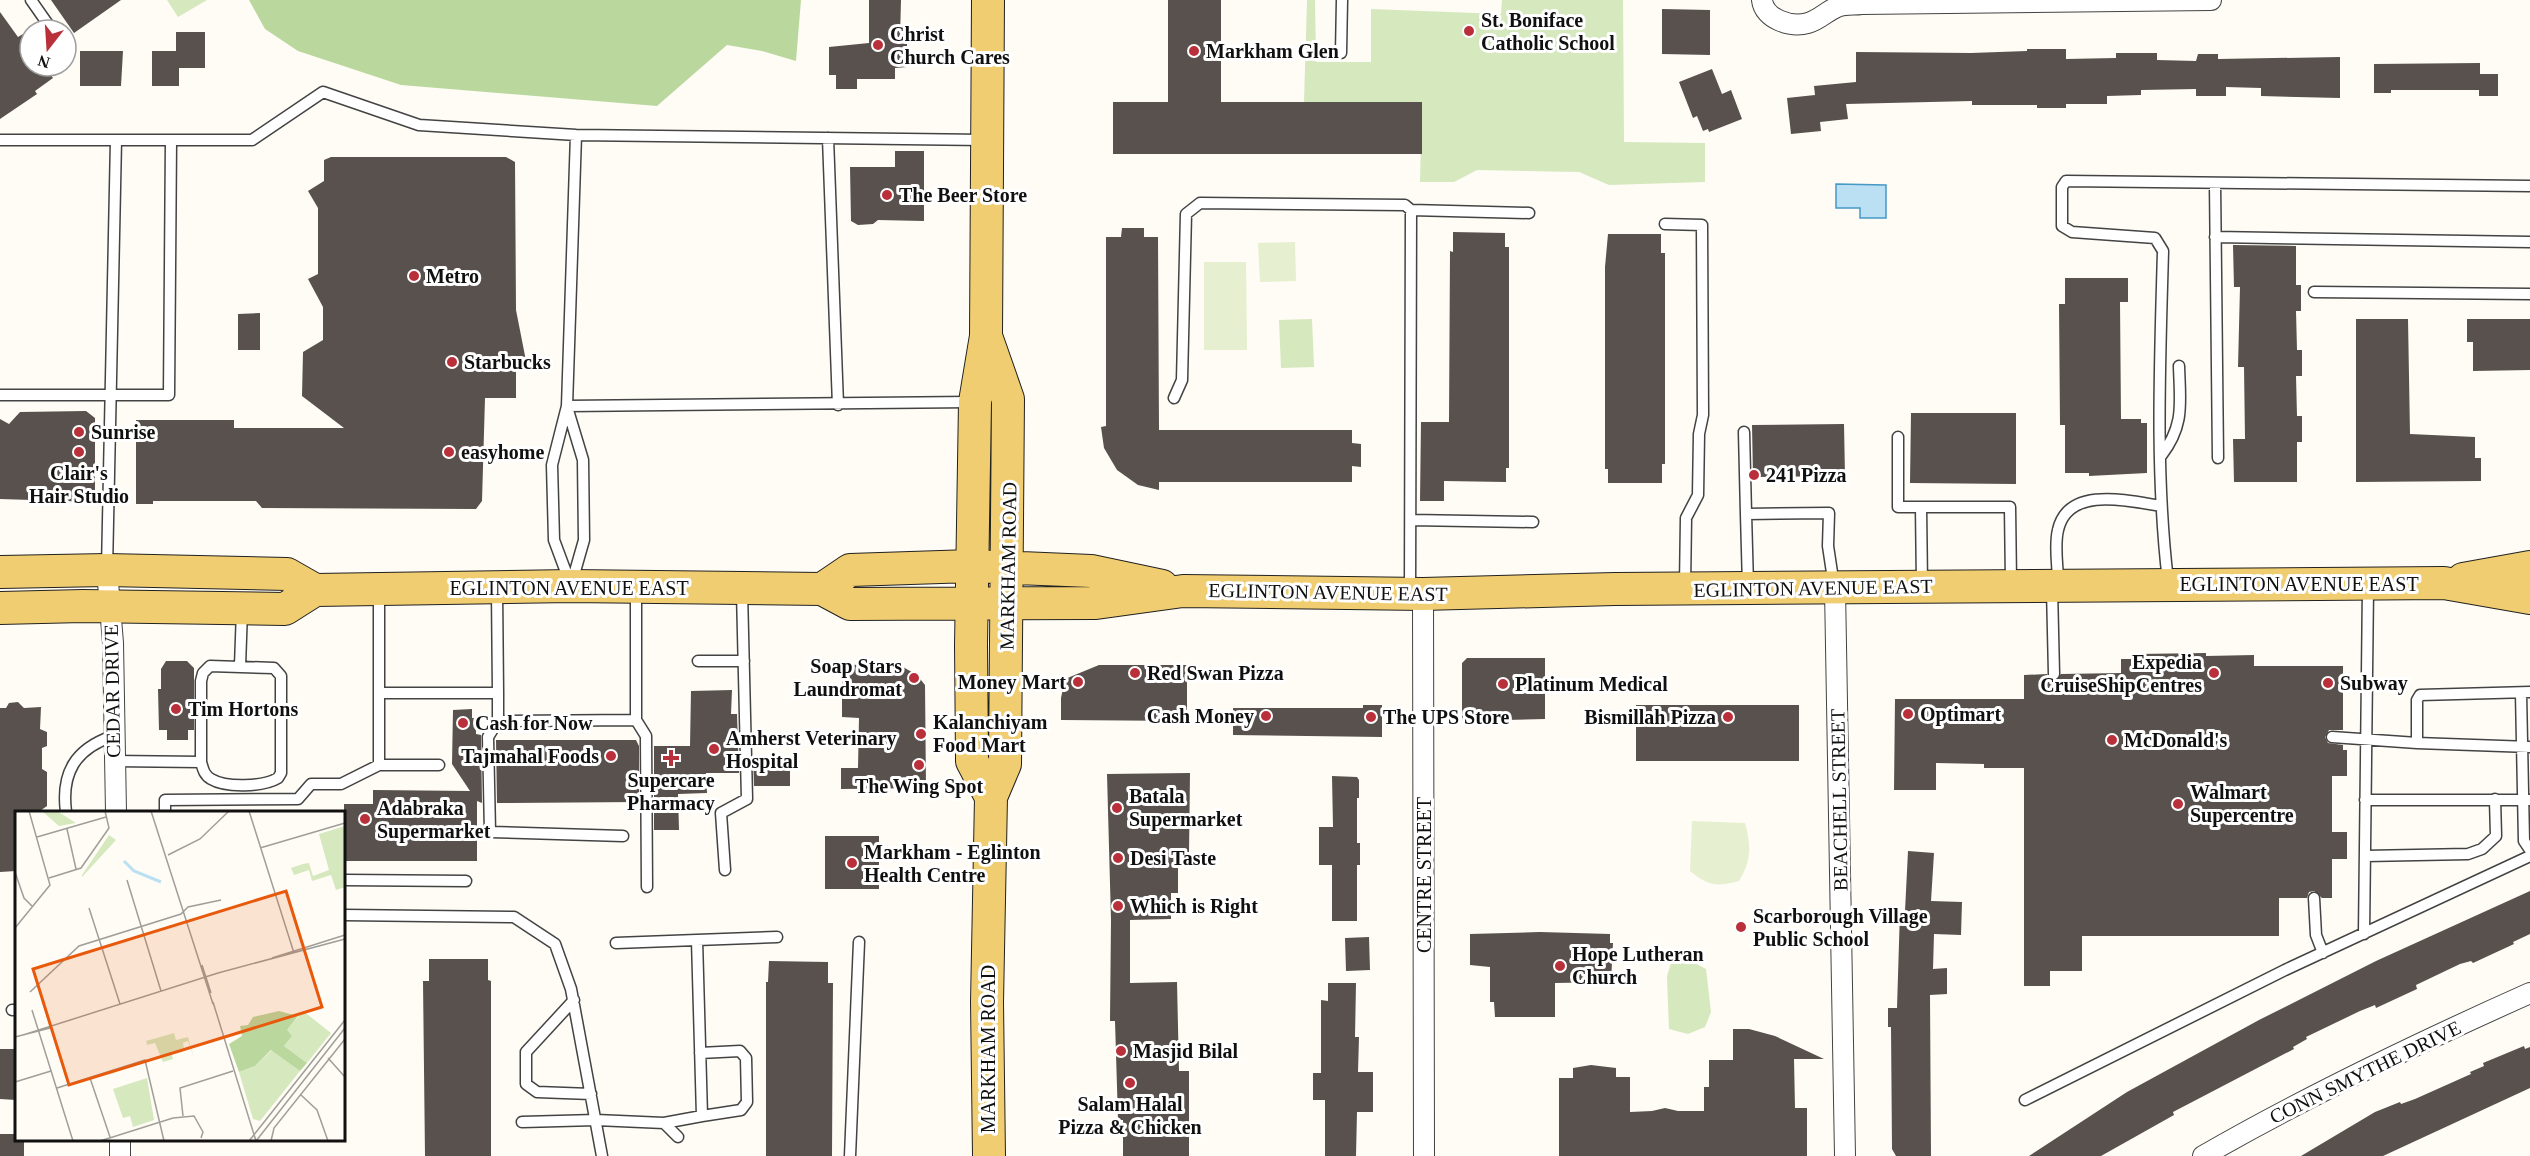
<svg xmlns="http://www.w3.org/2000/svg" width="2530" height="1156" font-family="Georgia,serif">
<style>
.green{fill:#d5e8be}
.forest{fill:#bad89e}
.pitch{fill:#e6efcf}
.water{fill:#bbe0f3;stroke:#4698c6;stroke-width:1.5}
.building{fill:#58514d}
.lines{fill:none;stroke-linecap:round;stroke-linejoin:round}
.lane-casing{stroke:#434343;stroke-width:13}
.street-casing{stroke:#434343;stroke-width:22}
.primary-casing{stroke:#212121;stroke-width:34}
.lane{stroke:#fff;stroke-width:10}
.street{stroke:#fff;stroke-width:20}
.primary{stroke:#f1cd71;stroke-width:32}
.poi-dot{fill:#b92f3a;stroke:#fff;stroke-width:2}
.labels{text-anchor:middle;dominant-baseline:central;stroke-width:6;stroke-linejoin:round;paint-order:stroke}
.poi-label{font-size:20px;font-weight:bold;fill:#101010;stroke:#fff;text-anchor:start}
.street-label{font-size:20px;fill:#101010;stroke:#fff}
.inset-river{fill:none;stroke:#bbe0f3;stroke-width:3}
.inset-road{fill:none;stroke:#9f9e99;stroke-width:1.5}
.view{fill:#e8590c;fill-opacity:0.15;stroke:#e8590c;stroke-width:3}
.inset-edge{fill:none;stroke:#101010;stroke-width:3}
</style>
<rect width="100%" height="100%" fill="#fefcf4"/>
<path class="green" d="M167,0H207L178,17Z
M1307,0H1315L1316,62H1371V9L1501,14L1502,0H1623L1624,142L1705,143V182L1609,185L1579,172L1477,170L1454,182H1420L1422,102H1304Z
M1312,319L1314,367L1281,368L1279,320Z
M1672,960H1689L1706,969L1711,1012L1705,1027L1688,1034L1669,1029L1667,976Z"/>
<path class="forest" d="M249,0H801L796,61L762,51L727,45L657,106L401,85L298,51L265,29Z"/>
<path class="pitch" d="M1295,242L1296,281L1260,282L1258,243Z
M1204,262H1246L1247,350H1204Z
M1692,821L1745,823C1751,846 1752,859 1739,881C1716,887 1709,886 1690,871Z"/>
<path class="water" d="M1836,184L1886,185V218H1860V208H1836Z"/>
<path class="building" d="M51,0H121L74,33Z
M869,0H901L900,38H907V67L895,68V79H857V89H836V75H829V47L869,43Z
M1168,0H1221V102H1422V154H1113V102H1168Z
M1662,9L1710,10V55L1662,54Z
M0,12L18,37L23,34L30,45V66H45L53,78L35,91L37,94L0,119Z
M176,32H205V68H179V86H152V51H176Z
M2027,49H2066V59L2116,58V53H2157V60L2196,61L2198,54H2218V59L2340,57V98L2261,96V88L2226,87V96H2196V89L2141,90V95L2107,96V104H2066V108H2037V105H1972V101L1846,104L1848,119L1820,122L1821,131L1791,134L1787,98L1815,95L1814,86L1856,82V52L1971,53L2027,51Z
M80,51H123L121,86H80Z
M2480,63V74H2498V96H2479V90H2391V93H2374V64Z
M1712,69L1722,94L1731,90L1742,119L1709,132L1708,129L1703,131L1697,116L1693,118L1679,82Z
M895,151H924V221L878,220L873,224L858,225L851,221L850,167H895Z
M331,157H506L515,162L516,310L527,366L516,368V398H485L482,501L476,509L262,508L256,501H153V504H136V420H234V428H344L302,396L303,352L323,340V307L308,279L318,274V208L308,191L324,181V160Z
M1122,228H1144V237H1158L1159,430H1352V443L1361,444V467L1352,466V482H1159V490L1138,485L1117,470L1104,448L1101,427L1106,426V237H1121Z
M1453,232L1505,233V247H1509V468H1506V482L1444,481V501H1420L1421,422H1449L1450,251L1453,252Z
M1608,234H1661V253H1665V464H1662V483H1608V469H1605V267Z
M2233,245L2296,246V285H2301V311H2296L2297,350H2302V376H2296L2297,416H2302V442H2297V482H2234L2233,439H2245L2244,367H2238L2240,287H2234Z
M2065,278H2128V302H2120L2121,419H2141V423H2147V473L2089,476V473H2065V425H2060L2059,304H2065Z
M260,313V350H238V314Z
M2356,319H2408L2410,434L2475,437V458H2481V481L2356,482Z
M2467,319H2530V370L2473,371V342H2467Z
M86,411L95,418V502L0,499V419L9,424L20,412Z
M1911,413H2016V484L1910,483Z
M1844,424L1845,476L1753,477L1752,425Z
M2206,653V656L2254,655V666H2343V730H2329L2325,737L2328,743L2343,745V750H2347V776H2332V832H2347V859H2332V898H2322L2314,891L2309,892L2307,898H2279V936H2082V971H2050V986H2024V768H1984V764L1936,763V790H1894L1895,699H2024V675L2047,674L2050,680L2055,681L2061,674L2121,673V659H2137V654Z
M1467,658H1545V719L1462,721V663Z
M166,661H187L194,668V730H188V740H167V730H159L158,689H161V669Z
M903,664V667L917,675L925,685L926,788L841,789V768H858L859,718L842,717V665Z
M1099,665H1187V721L1061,720V698L1065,679Z
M732,690L731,714H737L739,773H706L707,793L678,794L679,830H654V746H690L691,691Z
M18,702L24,708L41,707L40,729L47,732V746L42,748V769L47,772V806L37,813H16V871L0,872V708H6L9,703Z
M1363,705H1382V737L1233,735V708H1363Z
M1636,705H1799V761H1636Z
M472,709V718H476V734L481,735L482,803L477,801V861H344V804H373V790L470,791L452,764L453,710Z
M496,740H636L639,746V802L497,803Z
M753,756H790V786H754Z
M1190,773L1189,854H1178V893H1171V919L1130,920V983L1177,982L1179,1071H1189V1156H1123V1120H1118L1115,1021H1110L1111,920L1107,774Z
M1332,776L1357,777L1359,780V798H1357V843H1360V865H1357V921H1332V865H1319V827H1333Z
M825,836H879V889H825Z
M1908,851L1934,853L1931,901L1962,902L1961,935L1934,934L1933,969L1947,968V994L1930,995L1931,1156H1896L1892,1149L1891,1027H1888V1008H1897L1900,911H1905Z
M2530,891V934L2513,942L2514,944L2473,963L2471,961L2460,964L2416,985L2417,989L2376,1008L2375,1005L2360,1011L2306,1037L2307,1039L2293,1047L2294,1049L2173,1112L2174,1115L2101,1156H2029L2127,1092L2259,1020L2376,961Z
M1540,932L1610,934V943H1613L1611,982L1555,983V1017H1495L1494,1002H1490V967L1470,965V934Z
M1369,937L1370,970L1346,971L1345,938Z
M429,959H488V980L491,981V1156H425L423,981H429Z
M769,961L828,962V983H833L832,1156H766V982H768Z
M1328,983H1356L1355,1037H1359L1358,1072H1373V1112H1357L1356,1156H1325V1100H1313V1073H1321V1000L1328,1001Z
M1733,1029H1749L1775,1036L1824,1059H1794L1795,1108H1807V1156H1559V1078H1573V1068L1591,1065L1616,1068V1077H1630V1112L1652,1111L1665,1108L1678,1111H1704V1087H1709V1060H1733Z
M2524,1046L2525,1049L2530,1047V1088L2383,1156H2301L2375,1112L2400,1102L2401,1104L2415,1099L2471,1074L2470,1072L2484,1066L2483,1063Z
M0,1049H16V1100L0,1099Z
M0,1134H16V1140H24V1156H0Z"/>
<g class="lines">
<g class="lane-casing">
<path id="lane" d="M31,0L52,30
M1341,53L1342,0
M828,138L838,405
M0,140H252L323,92L419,125L576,135L985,140
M2215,183L2218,458
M1411,210L1529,213
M1665,224L1702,225L1703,415L1699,434L1698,495L1686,518L1685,586
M2215,237L2530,242
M2314,292L2530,294
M0,395H169L171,140
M1174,398L1182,380L1186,214L1200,203L1405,205L1411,210L1410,591
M567,406L972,402
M567,407L583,460L584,540L572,582
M1744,432L1746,514
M1898,437V507H1921
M2161,456C2185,425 2180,403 2179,366
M1411,520L1533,522
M107,569L116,140
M2168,581C2155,472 2160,361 2163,251L2155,238L2072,232L2062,226V187L2066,181L2530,186
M2058,582C2058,566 2054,546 2058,530C2068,485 2130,501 2161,506
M570,583L554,540L552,465L567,406L576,135
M1922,585L1921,507H2010L2011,582
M1748,586L1746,514L1829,513L1828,546L1834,586
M2052,589L2054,674
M379,592V765H439
M698,661H744
M210,666L274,668L281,676V773L278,778C263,787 226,788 211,779C204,775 203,769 201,762V681L203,673Z
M240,666L242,610
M379,693H498L497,591
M498,693V721L636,720V591
M2521,693L2524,841L2530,850
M636,720L646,736L647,887
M498,721L488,737L490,832L623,836
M2332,737L2417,743L2530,747
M2417,743V700L2420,695L2530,692
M113,761L201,762
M2365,800H2530
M66,812C61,773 75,749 113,736
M165,812V800L298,799L311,784H341L379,765
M2365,856L2468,854L2482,849L2496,836L2495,799
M725,870L721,813L747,799L742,592
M344,880L466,881
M2314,898L2316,935L2323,953
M344,915L514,917L555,944L571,989L602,1156
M2364,934L2368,587
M616,943L777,937
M574,1000L526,1052V1084L537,1092L591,1094
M12,1010H16
M700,1053L740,1051L746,1058L747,1102L741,1110L702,1116
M2025,1100L2285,970L2530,856
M522,1122L596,1120L664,1123L678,1137
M664,1123L702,1116L697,940
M850,1156L859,942"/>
</g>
<g class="street-casing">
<path id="street" d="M1762,0C1764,19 1791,28 1808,23C1819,20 1827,11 1837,7C1844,4 1854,5 1861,4L2211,0
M107,570L113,643L116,812
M1835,589L1845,1156
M1423,594L1424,1156
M120,1140V1156
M2203,1156C2309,1095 2418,1043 2530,993"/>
</g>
<g class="primary-casing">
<path id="primary" d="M988,0L986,336L975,402L971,645L972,761L991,797
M986,336L1008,399L1005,764L991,797L987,1002L989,1156
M0,572L107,570L287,574L315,590L571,586L822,589L850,604L1096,603L1183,591L1423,594L1615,589L2444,583L2530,598
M2463,579L2530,567
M822,589L850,570L971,566L1091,571L1162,586
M0,608L83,606L285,609L315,590"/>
</g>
<use href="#lane" class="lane"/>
<use href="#street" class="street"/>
<use href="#primary" class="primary"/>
</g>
<g class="poi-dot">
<circle cx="1469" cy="31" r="6"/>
<circle cx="878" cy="45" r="6"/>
<circle cx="1194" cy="51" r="6"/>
<circle cx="887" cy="195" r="6"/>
<circle cx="414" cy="276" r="6"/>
<circle cx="452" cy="362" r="6"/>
<circle cx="79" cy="432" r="6"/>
<circle cx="79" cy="452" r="6"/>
<circle cx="449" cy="452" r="6"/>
<circle cx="1754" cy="475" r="6"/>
<circle cx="1135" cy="673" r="6"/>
<circle cx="2214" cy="673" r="6"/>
<circle cx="914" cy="678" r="6"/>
<circle cx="1078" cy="682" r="6"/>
<circle cx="2328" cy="683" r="6"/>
<circle cx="1503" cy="684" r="6"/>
<circle cx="176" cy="709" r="6"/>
<circle cx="1908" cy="714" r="6"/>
<circle cx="1266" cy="716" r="6"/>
<circle cx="1371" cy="717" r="6"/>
<circle cx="1728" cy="717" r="6"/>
<circle cx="463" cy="723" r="6"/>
<circle cx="921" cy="734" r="6"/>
<circle cx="2112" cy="740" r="6"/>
<circle cx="714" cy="749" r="6"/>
<circle cx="611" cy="756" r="6"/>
<path d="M668 749h6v6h6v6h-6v6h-6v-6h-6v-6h6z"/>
<circle cx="919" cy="765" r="6"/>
<circle cx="2178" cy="804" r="6"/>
<circle cx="1117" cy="808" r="6"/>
<circle cx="365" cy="819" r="6"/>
<circle cx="1118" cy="858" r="6"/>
<circle cx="852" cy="863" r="6"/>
<circle cx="1118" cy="906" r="6"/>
<circle cx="1741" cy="927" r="6"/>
<circle cx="1560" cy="966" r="6"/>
<circle cx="1121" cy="1051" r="6"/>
<circle cx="1130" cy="1083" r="6"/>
</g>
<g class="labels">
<g class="poi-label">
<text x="1481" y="20">St. Boniface<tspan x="1481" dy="23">Catholic School</tspan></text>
<text x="890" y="34">Christ<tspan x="890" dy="23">Church Cares</tspan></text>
<text x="1206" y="51">Markham Glen</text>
<text x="899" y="195">The Beer Store</text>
<text x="426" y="276">Metro</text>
<text x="464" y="362">Starbucks</text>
<text x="91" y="432">Sunrise</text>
<text x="461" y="452">easyhome</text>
<text x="79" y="473" text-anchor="middle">Clair's<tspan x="79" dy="23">Hair Studio</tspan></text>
<text x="1766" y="475">241 Pizza</text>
<text x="2202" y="662" text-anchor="end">Expedia<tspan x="2202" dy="23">CruiseShipCentres</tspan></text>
<text x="902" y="666" text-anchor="end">Soap Stars<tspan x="902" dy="23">Laundromat</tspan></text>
<text x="1147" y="673">Red Swan Pizza</text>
<text x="1066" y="682" text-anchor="end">Money Mart</text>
<text x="2340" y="683">Subway</text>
<text x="1515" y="684">Platinum Medical</text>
<text x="188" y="709">Tim Hortons</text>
<text x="1920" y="714">Optimart</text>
<text x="1254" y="716" text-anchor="end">Cash Money</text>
<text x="1383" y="717">The UPS Store</text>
<text x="1716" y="717" text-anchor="end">Bismillah Pizza</text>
<text x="933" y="722">Kalanchiyam<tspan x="933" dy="23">Food Mart</tspan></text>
<text x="475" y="723">Cash for Now</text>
<text x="726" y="738">Amherst Veterinary<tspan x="726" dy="23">Hospital</tspan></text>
<text x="2124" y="740">McDonald's</text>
<text x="599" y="756" text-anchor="end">Tajmahal Foods</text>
<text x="671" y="780" text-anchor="middle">Supercare<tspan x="671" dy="23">Pharmacy</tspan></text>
<text x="919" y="786" text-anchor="middle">The Wing Spot</text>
<text x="2190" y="792">Walmart<tspan x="2190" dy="23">Supercentre</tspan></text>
<text x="1129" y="796">Batala<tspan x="1129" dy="23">Supermarket</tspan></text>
<text x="377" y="808">Adabraka<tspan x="377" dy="23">Supermarket</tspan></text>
<text x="864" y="852">Markham - Eglinton<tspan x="864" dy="23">Health Centre</tspan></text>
<text x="1130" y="858">Desi Taste</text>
<text x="1130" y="906">Which is Right</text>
<text x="1753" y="916">Scarborough Village<tspan x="1753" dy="23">Public School</tspan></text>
<text x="1572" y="954">Hope Lutheran<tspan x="1572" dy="23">Church</tspan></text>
<text x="1133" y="1051">Masjid Bilal</text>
<text x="1130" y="1104" text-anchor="middle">Salam Halal<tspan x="1130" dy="23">Pizza &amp; Chicken</tspan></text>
</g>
<g class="street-label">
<text transform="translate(1008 566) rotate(-89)">MARKHAM ROAD</text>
<text x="2299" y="584">EGLINTON AVENUE EAST</text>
<text x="569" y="588">EGLINTON AVENUE EAST</text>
<text transform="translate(1813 588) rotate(-1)">EGLINTON AVENUE EAST</text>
<text transform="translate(1328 592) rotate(1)">EGLINTON AVENUE EAST</text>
<text transform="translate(112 691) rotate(-91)">CEDAR DRIVE</text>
<text transform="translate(1839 800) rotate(-91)">BEACHELL STREET</text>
<text transform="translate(1424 875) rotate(-90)">CENTRE STREET</text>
<text transform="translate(988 1049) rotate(-90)">MARKHAM ROAD</text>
<text transform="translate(2365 1072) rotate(-26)">CONN SMYTHE DRIVE</text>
</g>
</g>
<g transform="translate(15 811)">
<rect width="330" height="330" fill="#fefcf4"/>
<path d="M27,0H42L61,12L44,15ZM330,15V76L321,79L316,64L297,70L294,59L279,64L276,57L288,53L294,52L298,65L314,59L304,23ZM94,24L101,29L67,66V64ZM288,200L316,222L292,252L269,235L277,225L271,220ZM159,222L161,229L173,226L179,247L173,230L168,232L169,237L156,241L158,248L148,251L140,232L132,234L131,230ZM257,239L285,260L245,310L238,308L224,261L240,255ZM132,267L139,309L118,316L115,305L108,307L98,278Z" fill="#d5e8be"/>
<path d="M264,200L283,205L272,219L277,225L269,235L292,252L285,260L256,239L240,255L224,261L214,233L227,225L225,215L233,214L238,206Z" fill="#bad89e"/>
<path class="inset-river" d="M109,50L119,60L146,71"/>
<path class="inset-road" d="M136,0L198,193M234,0L279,142M52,18L61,58M22,26L91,6M245,37L330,12M153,44L185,28L214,0M0,61L9,87L18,96M34,67L66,57L94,17L90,0M112,69L146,180M74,97L105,193M0,117L35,74L14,0M257,147L330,124M187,154L196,182M15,181L64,135L166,103L173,96L206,89M198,191L241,330M17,199L58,330M8,224L203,162L330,128M0,226L35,217M313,247L330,266M75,267L95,326M0,271L36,260M42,277L130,249L149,330M286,284L302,299L313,330M168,305L165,277L218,260M85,330L158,307L179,305L188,321L186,327M234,330L330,209M241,330L330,217M256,330L259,317L330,228"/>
<path class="view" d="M271,80L307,196L54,274L18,158Z"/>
<rect width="330" height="330" class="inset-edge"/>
</g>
<g transform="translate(48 48) rotate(197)"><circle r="28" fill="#ffffff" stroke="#9f9f9f" stroke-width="1.5"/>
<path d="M0-4.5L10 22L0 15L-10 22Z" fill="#b92f3a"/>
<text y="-9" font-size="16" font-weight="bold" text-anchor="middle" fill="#101010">N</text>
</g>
</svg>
